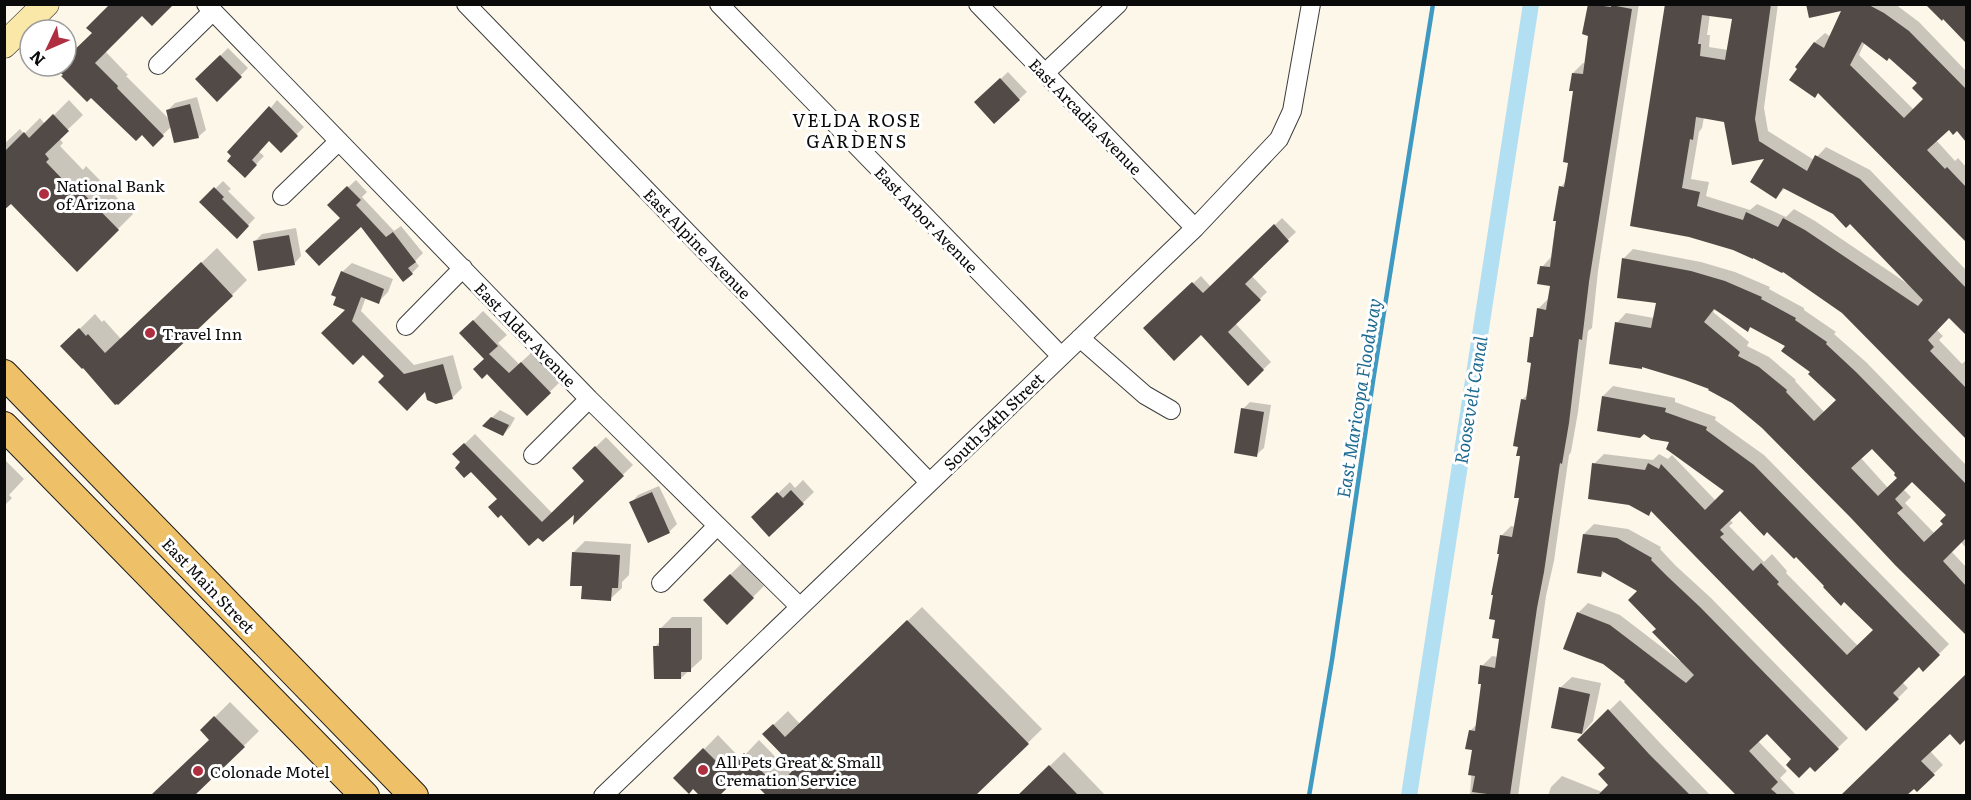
<svg xmlns="http://www.w3.org/2000/svg" width="1971" height="800" font-family="Literata,serif">
<style>
.shadow{fill:#0003;fill-rule:evenodd}
.lines{fill:none;stroke-linecap:round;stroke-linejoin:round}
.stream{stroke:#3e9ac2;stroke-width:4.5}
.canal{stroke:#b2dff1;stroke-width:16}
.building{fill:#524a47;fill-rule:evenodd}
.street-casing{stroke:#3d3d3d;stroke-width:20}
.secondary-casing{stroke:#2c2c2c;stroke-width:27}
.primary-casing{stroke:#1b1b1b;stroke-width:30}
.street{stroke:#fff;stroke-width:18}
.secondary{stroke:#f9e8a8;stroke-width:26}
.primary{stroke:#eec168;stroke-width:28}
.poi-dot{fill:#af2e40;stroke:#fff;stroke-width:2}
.labels{text-anchor:middle;dominant-baseline:central;stroke-width:6;stroke-linejoin:round;paint-order:stroke}
.street-label{font-size:16px;fill:#0a0a0a;stroke:#fff}
.poi-label{font-size:16px;fill:#0a0a0a;stroke:#fff;text-anchor:start}
.neighbourhood-label{font-size:18px;letter-spacing:1.5px;fill:#0a0a0a;stroke:#fff}
.water-label{font-size:18px;font-style:italic;fill:#1e6a91;stroke:#fff}
</style>
<rect width="100%" height="100%" fill="#fdf7e9"/>
<path class="shadow" d="M1589,4H1639L1598,271L1592,328L1588,331L1578,412L1571,452L1569,455L1554,561L1546,596L1518,796H1470L1473,748L1470,731L1477,724L1483,683L1482,666L1492,656L1498,657L1501,638L1496,618L1494,594L1501,553V536L1511,526L1516,527L1520,497L1522,400L1528,394L1532,361L1531,338L1535,334L1538,309L1548,299L1552,284L1542,267L1551,257L1561,187L1566,181L1569,161L1574,90L1573,73L1583,63L1586,64L1590,34Z
M1666,4H1778L1764,108L1768,131L1814,160L1826,147L1870,170L1966,270V333L1949,316L1936,329L1943,336L1939,340L1962,364L1966,360V438L1843,312L1783,270L1754,256L1690,235L1632,225ZM1710,14L1734,18L1728,50L1709,47L1710,35H1707ZM1704,117L1725,121L1767,157L1776,197L1785,188L1850,222L1908,284L1815,221L1794,209L1786,217L1757,204L1750,210L1706,196L1709,182L1691,179L1699,132L1702,128Z
M1807,4H1895L1919,22L1966,71V139L1957,129L1949,127L1936,140L1955,161L1958,158L1966,167V240L1797,67L1815,42L1825,33L1831,37L1844,9ZM1865,42L1889,57L1919,83L1925,99L1914,110L1859,55Z
M142,14L105,51L128,75L126,76L170,120L168,110L175,103L197,97L206,130L198,137L172,126L153,144L142,133L91,96L56,66H66V52L74,44L78,48Z
M228,48L248,68L217,100L197,79Z
M1008,72L1027,92L995,122L976,102Z
M69,100L83,115L59,138L63,143L60,146L83,170L86,166L133,214L77,270L11,202L4,205V144L20,129L24,134L40,118L45,124Z
M277,100L304,127L281,150L270,139L258,151L264,156L245,176L233,156Z
M356,180L367,192L362,197L394,231L401,226L423,253L415,261L419,266L412,273L361,225L341,218L329,205Z
M223,181L231,189L228,191L255,218L237,237L202,202Z
M1282,218L1296,232L1251,275L1267,292L1235,323L1271,362L1248,384L1201,333L1152,321L1201,276L1211,287Z
M296,228L301,256L294,264L255,241L262,234Z
M217,248L247,280L232,295L100,385L62,346L95,314L102,322L104,320L121,339Z
M1633,249L1701,262L1735,272L1770,287L1769,289L1804,308V310L1836,332L1834,334L1866,362L1966,465V548L1961,542L1951,551L1966,567V633L1763,427L1733,402L1617,323L1626,313L1654,318L1657,302L1624,258ZM1716,308L1748,330L1751,326L1787,346L1838,400L1825,413L1795,381L1796,380L1769,357L1747,346L1749,342L1713,312ZM1872,446L1898,473L1899,478L1888,488L1860,457ZM1912,480L1948,515L1945,524L1935,534L1905,503L1911,497L1903,489Z
M352,263L393,279L388,292L378,302L366,297L361,311L414,365L453,355L462,388L452,398L386,376L363,353L348,309L342,272Z
M483,311L507,335L498,343L519,364L531,353L559,383L527,414L487,372L486,359L461,333Z
M1613,386L1675,398V402L1716,417L1715,420L1764,455L1949,644L1923,670L1919,665L1902,682L1908,688L1867,729L1652,510L1649,514L1594,464L1604,454L1653,460L1659,454L1668,459L1672,455L1716,501L1726,491L1671,441L1603,396ZM1740,509L1796,555L1875,630L1858,646L1786,573L1787,571L1772,554L1764,562L1729,526L1733,523L1729,519Z
M1250,402L1271,405L1264,448L1256,455L1243,409Z
M500,410L515,418L510,427L503,435L484,425Z
M475,434L553,514L586,481L574,468L606,437L633,465L575,521V511L543,540L499,499L454,454Z
M4,459L24,479L9,495L12,498L4,506Z
M803,480L814,492L770,535L753,517L790,482L795,488Z
M659,486L677,524L669,532L648,541L631,503L638,495Z
M1594,524L1628,529L1661,547L1660,549L1676,566L1711,598L1848,738L1815,770L1810,765L1794,759L1767,732L1758,741L1787,771L1780,778L1797,796H1737L1627,681L1578,613L1588,603L1620,615L1680,661L1681,659L1658,629L1639,590L1605,571L1601,576L1584,534Z
M585,541L631,544L629,575L622,582V588L610,599L583,585L573,553Z
M742,563L764,586L727,623L705,600Z
M922,607L1042,729L974,796H768L743,770L718,796H709L702,788L693,787L676,778L718,735L741,759L759,740L792,774L796,769L794,765L764,734L788,711L800,724Z
M672,617H702V659L681,678L655,647L660,641V629Z
M1966,675V737L1960,743L1950,732L1930,751L1943,765L1917,790L1914,787L1905,796H1842L1910,732Z
M1572,677L1601,683L1593,721L1583,733L1552,727L1560,688Z
M1620,700L1660,743L1711,796H1548L1551,787L1562,776L1602,792L1610,785L1606,768L1579,740Z
M230,702L259,731L193,796H152L210,740L202,730Z
M1064,752L1106,796H1019Z"/>
<g class="lines">
<path class="stream" d="M1309,796L1332,660L1373,381L1433,4"/>
<path class="canal" d="M1409,796L1531,4"/>
</g>
<path class="building" d="M110,4H174L152,26L142,16L95,63L118,86L117,88L164,136L153,147L142,135L136,141L91,98L87,102L61,76L63,75L54,66H66V58L92,33L86,28Z
M1588,4L1611,7V5L1632,9L1589,282L1582,340L1579,339L1569,423L1562,464L1560,463L1544,572L1537,608L1510,795H1495L1472,792L1475,776L1468,775L1472,750L1465,749L1469,730L1475,731L1481,684H1478L1480,665L1495,668L1499,639L1492,638L1495,620L1489,619L1493,595H1491L1499,554H1497L1500,535L1512,537L1519,498H1514L1520,456H1516L1518,447L1513,446L1521,399L1526,400L1531,363L1527,362L1530,337H1533L1537,308L1546,310L1550,286L1537,284L1540,266L1550,267L1556,221H1553L1559,186L1564,187L1568,163L1563,162L1573,91H1569L1572,73L1583,74L1588,36L1582,34Z
M1665,4H1771L1755,119L1759,141L1807,171L1815,155L1860,179L1966,288V335L1949,318L1928,340L1934,347L1930,351L1966,388V439L1842,313L1783,272L1782,273L1753,258V259L1733,250L1689,237L1630,226ZM1702,15L1732,19L1725,60L1700,56L1701,44H1698ZM1696,117L1724,122L1732,165L1764,159L1750,182L1776,199L1783,188L1833,214L1846,228L1850,224L1923,300L1918,306L1805,230L1783,218L1778,227L1746,212L1743,220L1697,206L1700,192L1682,188L1690,139L1693,140Z
M1806,4H1844V6L1845,4H1867L1884,13L1909,31L1966,89V142L1957,131L1953,135L1949,130L1927,150L1945,169L1947,167L1966,187V242L1818,93L1815,98L1789,80L1797,69L1795,67L1814,42L1824,48L1841,11L1809,18ZM1862,42L1887,61L1889,58L1917,83L1912,88L1923,99L1904,118L1850,65Z
M1925,4H1966V43L1943,19L1942,21Z
M220,55L242,77L217,102L195,79Z
M1000,78L1020,100L994,124L974,102Z
M190,104L199,138L174,143L166,110Z
M269,106L298,136L281,153L269,141L252,160L257,165L245,178L227,161L231,156L227,152Z
M53,114L69,131L45,154L49,159L46,162L67,184L70,180L119,230L77,272L11,204L4,210V152L24,132L29,138Z
M347,186L361,200L356,205L386,237L393,232L416,262L408,268L413,274L403,282L361,227L319,266L305,251L340,218L327,205Z
M214,187L224,197L222,199L249,226L237,239L199,202Z
M1274,224L1289,241L1245,284L1261,300L1228,332L1264,370L1248,386L1201,335L1174,361L1143,328L1192,282L1203,293Z
M289,235L295,265L258,271L253,241Z
M1622,258L1691,271L1725,281L1762,297L1761,299L1796,318L1795,320L1827,342L1826,344L1856,372L1966,484V538L1943,561L1966,586V635L1896,566L1851,518L1762,428L1732,403L1708,390L1709,389L1685,380L1642,367V369L1609,364L1615,322L1651,328L1656,303L1617,298ZM1714,309L1748,332L1750,327L1785,346L1781,351L1810,372L1808,374L1836,400L1814,421L1786,392L1787,390L1759,367L1738,356L1740,352L1704,322ZM1872,449L1895,473L1894,475L1897,478L1878,496L1851,468ZM1912,482L1946,515L1940,521L1943,524L1924,542L1897,513L1903,508L1895,499Z
M201,262L233,296L118,405L117,404L115,405L83,368L82,369L60,346L79,328L86,336L88,334L105,353Z
M341,271L384,289L379,304L361,297L352,321L404,374L443,364L453,399L436,404L427,400L425,392L407,411L378,382L384,376L363,355L353,365L321,333L345,310L333,305L336,297L331,295Z
M473,320L498,346L489,354L509,373L521,362L551,393L527,416L487,374L482,379L473,369L484,359L459,333Z
M1602,396L1666,408L1665,412L1707,427L1706,430L1754,465L1940,655L1923,672L1919,667L1893,693L1899,699L1866,731L1651,511L1649,516L1629,505L1588,499L1592,463L1645,470L1648,463L1659,469L1661,464L1705,510L1724,491L1666,449L1669,442L1651,439L1644,434L1640,438L1597,431ZM1740,511L1764,536L1767,532L1794,559L1796,557L1824,586L1823,587L1841,606L1844,602L1873,630L1847,655L1777,584L1779,582L1761,563L1753,571L1720,537L1724,534L1720,530Z
M1241,408L1264,412L1257,457L1234,453Z
M491,417L509,425L503,436L482,426Z
M464,443L542,522L584,481L572,468L595,446L624,476L573,525L574,515L543,542L538,538L529,546L501,515L498,518L488,507L497,499L471,472L464,478L455,468L460,462L452,454Z
M791,490L804,504L769,537L751,517L777,492L783,498Z
M652,492L670,533L648,543L629,502Z
M1583,534L1617,538L1652,558L1651,560L1667,576L1701,608L1839,749L1815,772L1810,767L1799,778L1786,765L1791,759L1767,734L1749,751L1778,782L1771,789L1778,795H1736L1624,682L1625,681L1603,664L1563,649L1577,612L1610,625L1686,683L1694,675L1652,632L1656,629L1628,600L1637,591L1602,571L1601,577L1577,573Z
M572,552L620,555L618,588H612L611,601L581,599L582,586H570Z
M730,574L754,598L727,625L703,600Z
M907,620L1029,744L976,795H766L743,773L720,795H699L693,789L689,794L673,778L703,748L726,771L744,753L777,787L794,769L791,767L792,765L762,734L773,724L785,737Z
M659,628H691V672H681V679H654L653,646H659Z
M1966,674V739L1960,745L1950,734L1921,761L1935,775L1917,792L1914,789L1907,795H1841Z
M1559,687L1590,694L1582,734L1551,728Z
M1608,709L1649,754L1690,795H1598L1608,785L1598,774L1605,768L1577,740Z
M214,716L245,747L195,795H151L209,740L200,730Z
M1049,765L1078,795H1018Z"/>
<g class="lines">
<g class="street-casing">
<path id="street" d="M206,4L589,399L800,607
M466,4L929,482
M719,4L1060,355
M978,4L1195,228
M158,65L213,11
M1045,73L1118,4
M282,196L339,141
M406,326L463,268
M1080,338L1145,395L1171,410
M533,455L589,399
M661,583L717,526
M603,796L1195,228L1279,139L1292,111L1311,4"/>
</g>
<g class="secondary-casing">
<path id="secondary" d="M4,45L46,4"/>
</g>
<g class="primary-casing">
<path id="primary" d="M4,374L414,796
M4,426L365,796"/>
</g>
<use href="#street" class="street"/>
<use href="#secondary" class="secondary"/>
<use href="#primary" class="primary"/>
</g>
<g class="poi-dot">
<circle cx="44" cy="194" r="6"/>
<circle cx="150" cy="333" r="6"/>
<circle cx="703" cy="770" r="6"/>
<circle cx="198" cy="771" r="6"/>
</g>
<g class="labels">
<g class="street-label">
<text transform="translate(1086 116) rotate(46)">East Arcadia Avenue</text>
<text transform="translate(927 219) rotate(46)">East Arbor Avenue</text>
<text transform="translate(698 243) rotate(46)">East Alpine Avenue</text>
<text transform="translate(526 334) rotate(46)">East Alder Avenue</text>
<text transform="translate(993 421) rotate(-44)">South 54th Street</text>
<text transform="translate(209 585) rotate(46)">East Main Street</text>
</g>
<g class="poi-label">
<text x="56" y="185">National Bank<tspan x="56" dy="18">of Arizona</tspan></text>
<text x="162" y="333">Travel Inn</text>
<text x="715" y="761">All Pets Great &amp; Small<tspan x="715" dy="18">Cremation Service</tspan></text>
<text x="210" y="771">Colonade Motel</text>
</g>
<g class="neighbourhood-label">
<text x="857" y="119">VELDA ROSE<tspan x="857" dy="21">GARDENS</tspan></text>
</g>
<g class="water-label">
<text transform="translate(1358 398) rotate(-81)">East Maricopa Floodway</text>
<text transform="translate(1470 400) rotate(-81)">Roosevelt Canal</text>
</g>
</g>
<rect width="1971" height="800" fill="none" stroke="#0a0a0a" stroke-width="12"/>
<g transform="translate(48 48) rotate(226)"><circle r="28" fill="#ffffff" stroke="#9d9d9d" stroke-width="1.5"/>
<path d="M0-4.5L10 22L0 15L-10 22Z" fill="#af2e40"/>
<text y="-9" font-size="16" font-weight="bold" text-anchor="middle" fill="#0a0a0a">N</text>
</g>
</svg>
